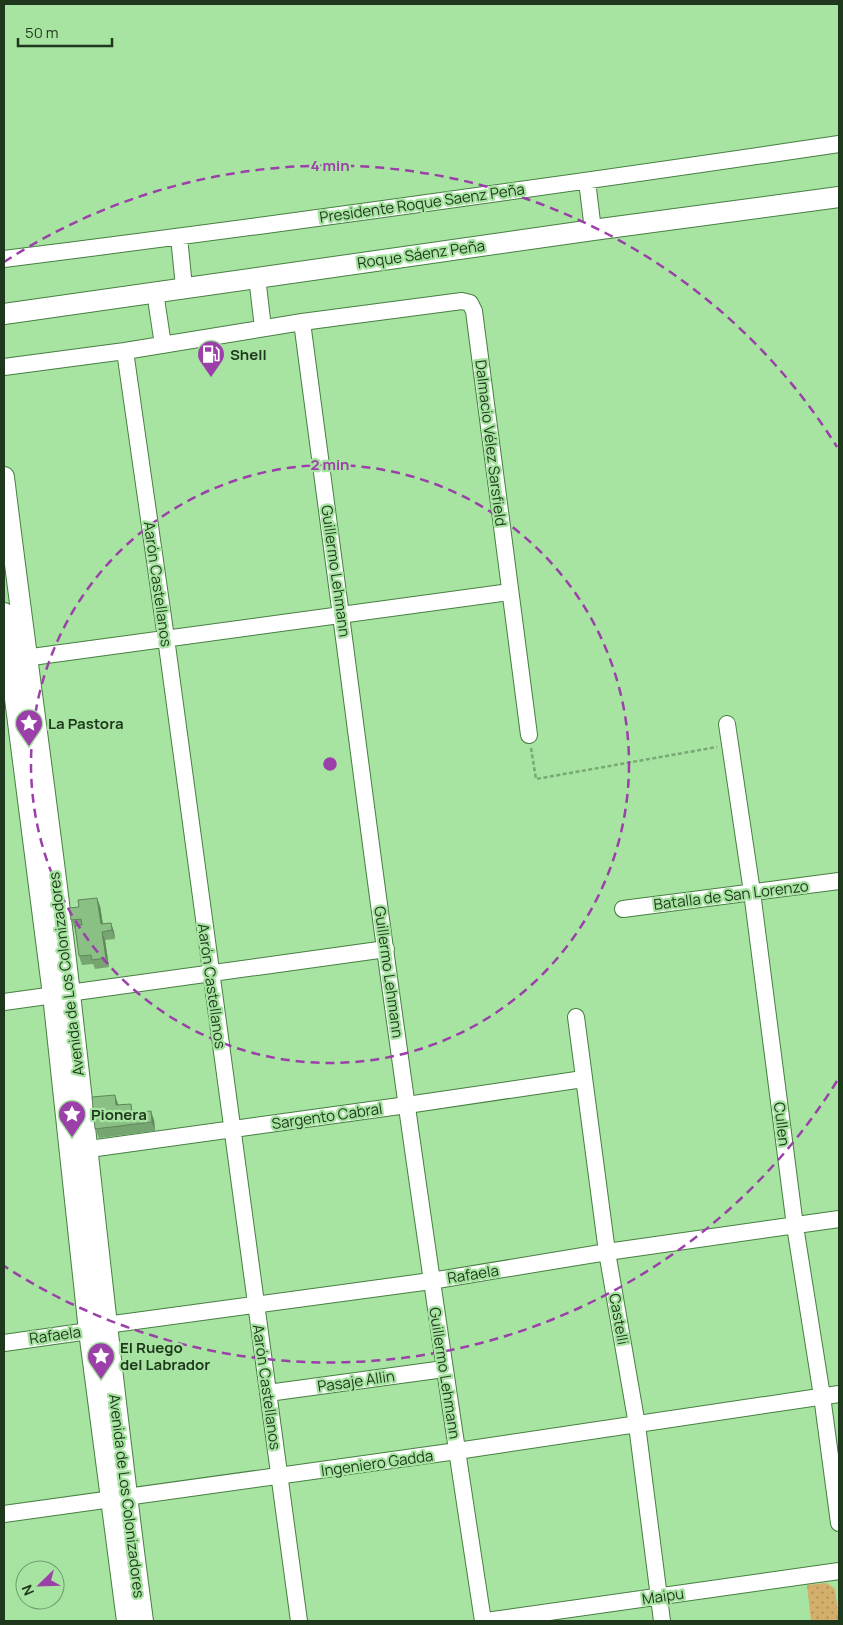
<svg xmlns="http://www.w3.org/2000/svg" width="843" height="1625" font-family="Manrope,sans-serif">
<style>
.park{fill:url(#park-dots)}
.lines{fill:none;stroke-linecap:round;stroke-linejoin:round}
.minor-casing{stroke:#477f42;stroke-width:18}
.major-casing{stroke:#477f42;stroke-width:22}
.path{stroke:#78a873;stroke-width:2.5;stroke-dasharray:4 2.5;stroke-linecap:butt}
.minor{stroke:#fff;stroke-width:16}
.major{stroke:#fff;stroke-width:20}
.wall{fill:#77a572}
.shaded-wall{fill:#61865c}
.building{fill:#8ac084;stroke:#61865c}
.ring{fill:none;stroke:#9b3fa9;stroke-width:2.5;stroke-dasharray:9 6}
.labels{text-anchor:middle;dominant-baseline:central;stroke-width:4.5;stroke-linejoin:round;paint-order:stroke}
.street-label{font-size:15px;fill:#1f371c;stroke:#a7e3a1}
.poi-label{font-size:15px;font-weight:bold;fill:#1f371c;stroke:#a7e3a1;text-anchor:start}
.centre{fill:#9b3fa9;stroke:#a7e3a1;stroke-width:2.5}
.ring-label{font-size:15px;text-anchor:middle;font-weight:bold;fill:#9b3fa9;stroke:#a7e3a1;stroke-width:4.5;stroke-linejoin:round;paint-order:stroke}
</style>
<defs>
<pattern id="park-dots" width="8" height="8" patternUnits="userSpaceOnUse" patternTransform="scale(1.25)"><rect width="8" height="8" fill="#d4af6b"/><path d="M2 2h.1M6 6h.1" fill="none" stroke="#ab8f57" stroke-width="1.8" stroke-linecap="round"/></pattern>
</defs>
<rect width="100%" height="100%" fill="#a7e3a1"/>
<path class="park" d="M827,1583L835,1589L839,1621H811L807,1585Z"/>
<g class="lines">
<g class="minor-casing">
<path id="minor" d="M587,181L593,230
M179,237L184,287
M4,259C283,224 561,185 839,144
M257,277L263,328
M155,292L163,345
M302,322C324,481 344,640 365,799C401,1074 441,1348 483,1621
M125,351L166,638L299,1621
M4,367L125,351L302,322L462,301L470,303L474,311L529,735
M17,659L510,592
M727,724L752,892L795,1226L822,1396L839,1523
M623,909L839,881
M4,1002L386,949
M576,1017L607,1252L637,1425L662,1621
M75,1151L407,1105L583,1079
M4,1343L89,1331L106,1325L431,1281L607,1252L839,1219
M268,1393L444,1369
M4,1514L457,1451L839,1394
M486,1621L839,1571"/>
</g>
<g class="major-casing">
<path id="major" d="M4,314L593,230L839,197
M4,477C25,649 50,821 70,994C94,1203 115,1413 143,1621
M4,613L53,995L89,1331L127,1621"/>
</g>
<path class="path" d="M531,748L536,779L717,747"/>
<use href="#minor" class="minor"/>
<use href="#major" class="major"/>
</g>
<path class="wall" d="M100,906L103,924L111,923L114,932L115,939L105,940L109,967L95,969L93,964L82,965L79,956L75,929L71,920Z
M118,1104V1105L134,1113L154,1120L155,1131L99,1138L95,1129Z"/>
<path class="shaded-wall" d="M97,898L100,906L104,933L101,924Z
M111,923L114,932L115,939L112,930Z
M102,932L105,940L109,967L106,958Z
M115,1095L118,1104L119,1114L116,1105Z
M151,1111L154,1120L155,1131L152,1122Z"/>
<path class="building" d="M97,898L101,924L111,923L112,930L102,932L106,958L92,960L91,955L79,956L75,926L82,925L81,919L71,920L69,908L79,907L78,900Z
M115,1095L116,1105L131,1104L132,1113L151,1111L152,1122L95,1129L92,1097Z"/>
<g class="ring">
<circle cx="330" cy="764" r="299"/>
<path d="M837 1081A598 598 0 0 1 4 1266M4 262A598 598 0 0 1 837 447"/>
</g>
<defs>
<g id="fuel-pin" transform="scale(1.4375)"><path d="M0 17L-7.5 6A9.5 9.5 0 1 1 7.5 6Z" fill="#9b3fa9" stroke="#a7e3a1"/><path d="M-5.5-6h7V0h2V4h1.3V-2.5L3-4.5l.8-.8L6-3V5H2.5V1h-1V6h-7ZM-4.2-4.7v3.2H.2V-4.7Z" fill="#fff"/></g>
<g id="sight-pin" transform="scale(1.4375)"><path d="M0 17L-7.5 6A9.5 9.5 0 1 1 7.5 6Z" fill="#9b3fa9" stroke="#a7e3a1"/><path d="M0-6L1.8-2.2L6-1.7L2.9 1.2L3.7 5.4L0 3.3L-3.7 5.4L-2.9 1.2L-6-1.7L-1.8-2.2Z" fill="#fff"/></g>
</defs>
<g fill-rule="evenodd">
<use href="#fuel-pin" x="211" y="354"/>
<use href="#sight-pin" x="29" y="723"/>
<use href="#sight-pin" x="72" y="1114"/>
<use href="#sight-pin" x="101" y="1356"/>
</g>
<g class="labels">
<g class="street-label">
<text transform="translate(422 203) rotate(-8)">Presidente Roque Saenz Peña</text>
<text transform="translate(421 254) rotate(-8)">Roque Sáenz Peña</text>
<text transform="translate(491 443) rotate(83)">Dalmacio Vélez Sarsfield</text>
<text transform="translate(336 571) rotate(82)">Guillermo Lehmann</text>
<text transform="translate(158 584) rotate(82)">Aarón Castellanos</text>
<text transform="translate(731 895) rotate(-7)">Batalla de San Lorenzo</text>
<text transform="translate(389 972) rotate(82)">Guillermo Lehmann</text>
<text transform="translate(66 974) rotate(-97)">Avenida de Los Colonizadores</text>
<text transform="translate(212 986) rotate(82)">Aarón Castellanos</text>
<text transform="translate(327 1116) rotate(-8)">Sargento Cabral</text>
<text transform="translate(782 1124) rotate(83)">Cullen</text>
<text transform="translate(473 1274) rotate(-9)">Rafaela</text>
<text transform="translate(619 1319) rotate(80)">Castelli</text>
<text transform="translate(55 1335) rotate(-8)">Rafaela</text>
<text transform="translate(445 1373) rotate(81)">Guillermo Lehmann</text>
<text transform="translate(356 1381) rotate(-8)">Pasaje Allin</text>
<text transform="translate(267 1387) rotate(82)">Aarón Castellanos</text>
<text transform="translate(377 1463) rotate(-8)">Ingeniero Gadda</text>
<text transform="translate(127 1496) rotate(83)">Avenida de Los Colonizadores</text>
<text transform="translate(663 1596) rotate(-8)">Maipu</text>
</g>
<g class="poi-label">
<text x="230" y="354">Shell</text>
<text x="48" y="723">La Pastora</text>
<text x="91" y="1114">Pionera</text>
<text x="120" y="1347">El Ruego<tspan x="120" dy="17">del Labrador</tspan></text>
</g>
</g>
<circle cx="330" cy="764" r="8" class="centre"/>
<g class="ring-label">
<text x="330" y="171">4 min</text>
<text x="330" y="470">2 min</text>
</g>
<rect width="843" height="1625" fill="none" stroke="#1f371c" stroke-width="10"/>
<g transform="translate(40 1585) rotate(247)"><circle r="24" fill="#a7e3a1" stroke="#719e6c"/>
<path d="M0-4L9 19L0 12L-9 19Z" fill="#9b3fa9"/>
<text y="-8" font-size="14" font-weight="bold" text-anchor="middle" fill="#1f371c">N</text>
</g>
<path d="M18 38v8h94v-8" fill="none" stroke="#1f371c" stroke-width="2.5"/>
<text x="25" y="38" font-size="15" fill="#1f371c" stroke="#a7e3a1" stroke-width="4" paint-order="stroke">50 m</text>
</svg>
